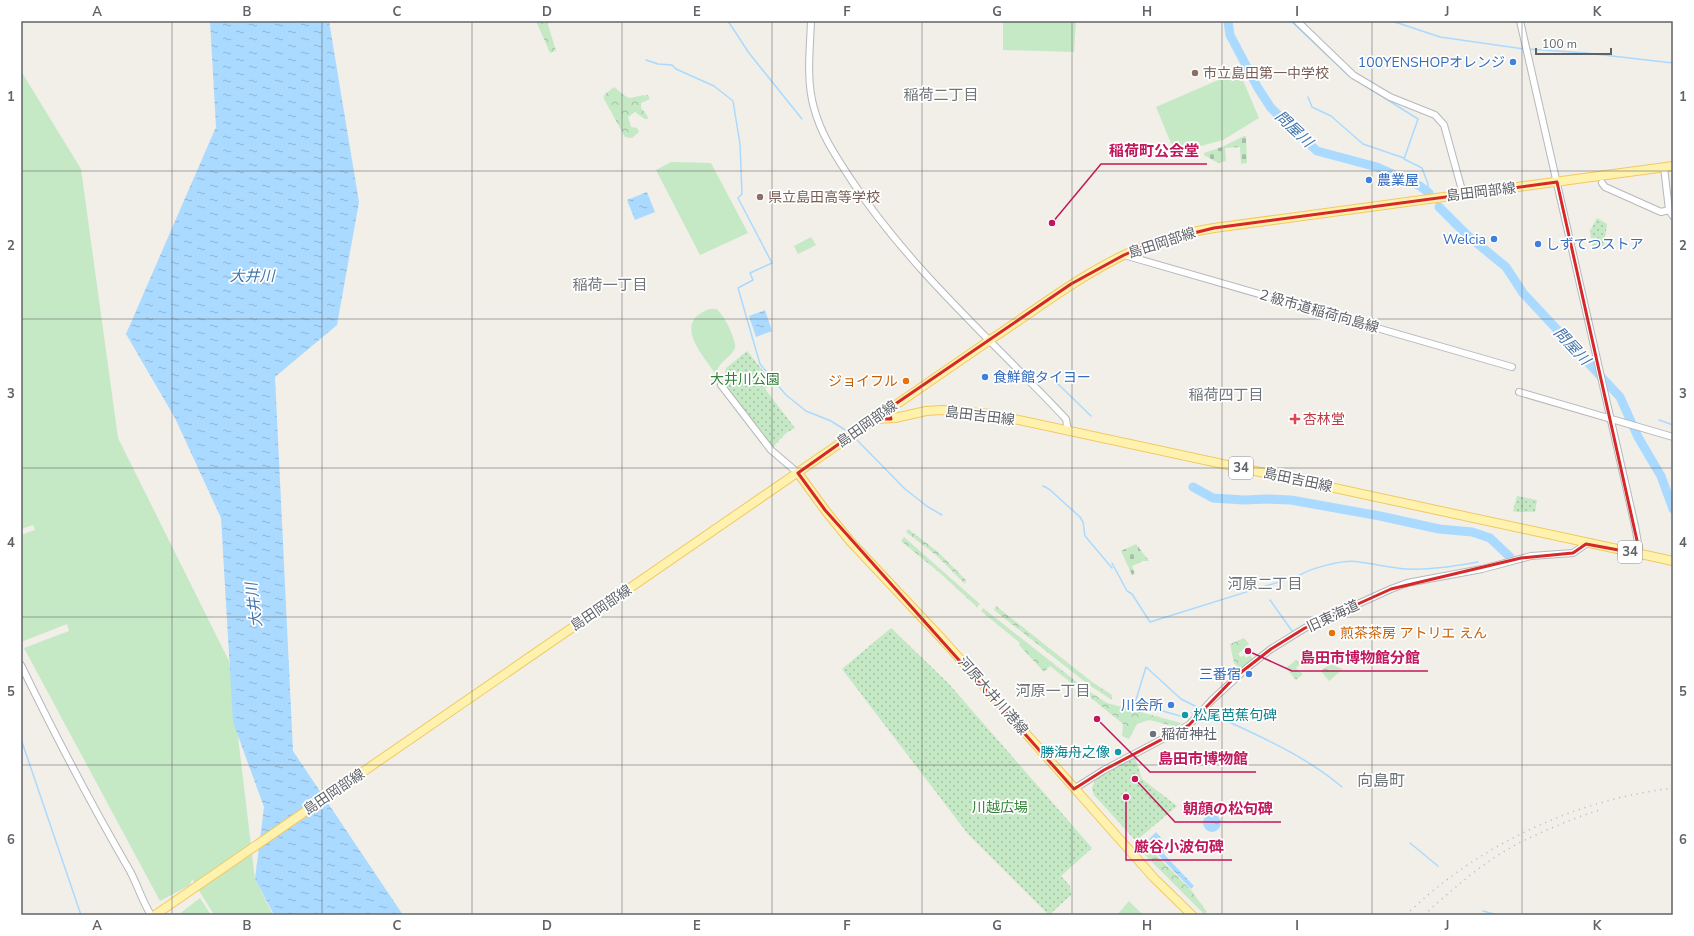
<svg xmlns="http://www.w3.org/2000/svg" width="1694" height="936" font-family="'Nunito Sans','Noto Sans JP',sans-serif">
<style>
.grass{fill:#c5e8c5}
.forest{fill:url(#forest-crowns)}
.cemetery{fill:url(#cemetery-stones)}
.park{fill:url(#park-dots)}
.water{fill:url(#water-ripples)}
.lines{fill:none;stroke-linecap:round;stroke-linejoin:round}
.stream{stroke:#aadaff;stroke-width:1.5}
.river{stroke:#aadaff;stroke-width:9}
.minor-casing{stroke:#b5b8bc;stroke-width:8}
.major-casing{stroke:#f2c960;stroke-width:10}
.minor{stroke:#fff;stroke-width:6}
.major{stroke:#fff2af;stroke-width:8}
.rail{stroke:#b6b7b8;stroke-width:1.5;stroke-dasharray:1 5;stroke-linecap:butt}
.marked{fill:none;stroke:#d62828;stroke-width:3;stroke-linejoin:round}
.grid{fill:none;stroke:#5f6368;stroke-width:1;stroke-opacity:0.55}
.shop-dot{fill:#3f7fe0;stroke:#fff;stroke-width:1.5}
.education-dot{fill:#8d6e63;stroke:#fff;stroke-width:1.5}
.food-dot{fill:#e8710a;stroke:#fff;stroke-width:1.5}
.health-dot{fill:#e0444e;stroke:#fff;stroke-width:1.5}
.culture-dot{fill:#0f9aa8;stroke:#fff;stroke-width:1.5}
.worship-dot{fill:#6b7280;stroke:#fff;stroke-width:1.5}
.labels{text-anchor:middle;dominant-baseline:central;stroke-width:3.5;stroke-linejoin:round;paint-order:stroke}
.shield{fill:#fff;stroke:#8f9295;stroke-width:1}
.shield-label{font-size:13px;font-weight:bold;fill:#5f6368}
.shop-label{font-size:14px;fill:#366cbe;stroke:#fff;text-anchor:end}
.education-label{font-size:14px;fill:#785e54;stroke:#fff;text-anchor:start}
.street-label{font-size:14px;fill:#5f6368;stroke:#fff}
.park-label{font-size:14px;fill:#348238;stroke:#fff}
.food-label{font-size:14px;fill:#c56008;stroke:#fff;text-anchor:end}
.health-label{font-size:14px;fill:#be3a42;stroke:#fff;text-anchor:start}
.culture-label{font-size:14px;fill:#0d838f;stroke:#fff;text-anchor:start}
.worship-label{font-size:14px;fill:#5b616d;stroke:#fff;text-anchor:start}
.neighbourhood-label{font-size:15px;fill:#70757a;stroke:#fff}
.water-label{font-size:15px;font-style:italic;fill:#4174aa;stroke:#fff}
.quarter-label{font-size:16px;fill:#70757a;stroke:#fff}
.leader{fill:none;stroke:#c2185b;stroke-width:1.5}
.callout-dot{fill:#c2185b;stroke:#fff;stroke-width:1.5}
.callout-label{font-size:15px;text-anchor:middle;font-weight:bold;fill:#c2185b;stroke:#fff;stroke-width:3.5;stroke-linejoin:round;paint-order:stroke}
.neatline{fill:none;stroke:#5f6368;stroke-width:1.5}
.grid-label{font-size:13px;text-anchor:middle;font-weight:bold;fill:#5f6368}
</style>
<defs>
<pattern id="forest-crowns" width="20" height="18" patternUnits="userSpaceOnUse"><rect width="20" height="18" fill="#c5e8c5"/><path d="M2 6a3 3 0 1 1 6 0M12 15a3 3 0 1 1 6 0" fill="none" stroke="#a3c0a4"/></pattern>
<pattern id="cemetery-stones" width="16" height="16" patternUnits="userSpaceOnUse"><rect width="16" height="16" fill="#c5e8c5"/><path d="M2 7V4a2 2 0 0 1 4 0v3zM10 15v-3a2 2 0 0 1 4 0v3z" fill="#a3c0a4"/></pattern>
<pattern id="park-dots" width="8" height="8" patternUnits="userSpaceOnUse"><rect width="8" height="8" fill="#c5e8c5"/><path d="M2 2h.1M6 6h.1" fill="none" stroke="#a3c0a4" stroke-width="1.8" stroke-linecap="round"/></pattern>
<pattern id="water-ripples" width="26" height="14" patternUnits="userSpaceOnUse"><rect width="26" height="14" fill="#aadaff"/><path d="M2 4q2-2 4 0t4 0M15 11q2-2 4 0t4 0" fill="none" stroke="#8eb4d2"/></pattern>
</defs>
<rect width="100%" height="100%" fill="#f1efe8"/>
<path class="grass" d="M1003,21H1076L1074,52L1003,50Z
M21,71L81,169L118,438L229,661L255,879L273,915H214L192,879L190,885L160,901L24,648L69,631L67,624L21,642V535L35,530L33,525L21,529Z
M1239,71L1259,118L1223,140L1175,153L1156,107Z
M671,162L711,163L748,233L700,255L656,170Z
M811,237L816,245L798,254L794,246Z
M710,309C712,309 714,309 716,309C723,312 737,341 735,348C730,359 718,361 716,375C703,355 671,322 710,309Z
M200,898L211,915H178Z
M1129,901L1143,915H1117Z"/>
<path class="forest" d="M536,21H547L556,51L550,53Z
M614,87C634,103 624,97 648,95L650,99L641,103V108L647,115L648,119H645L635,112L628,117L631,127L637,128L639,132L632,138L625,137L604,99V95Z
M908,529L938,552L966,580L965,584L936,555L906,532Z
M904,537L980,604L977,607L940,573L901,541Z
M996,606L1092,682L1112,695V700L1089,685L994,610Z
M983,608L1083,687L1080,690L1050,666L1044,672L1019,645L1020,643L981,611Z
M1244,638L1249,644L1238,654L1241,657L1244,655L1246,658L1250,655L1253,659L1240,669L1234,663L1230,644Z
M1296,660L1300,664L1296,668L1303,674L1296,680L1286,668Z
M1327,663L1343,669L1329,681L1321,671L1327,666Z
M1087,690L1107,703L1181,723L1178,727L1149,720L1137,724L1129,739L1122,736L1123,724L1085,693Z
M1142,841L1191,890L1207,912L1204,914L1136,846Z"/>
<path class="cemetery" d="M1244,136H1246L1247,163L1241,164L1240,147L1225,148L1226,161L1218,163L1204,155V153L1222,147Z
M1136,544L1149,561H1143L1132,566L1135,573L1132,575L1121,551Z"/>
<path class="park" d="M1597,218L1607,224L1604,245L1602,248L1593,249L1590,231Z
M747,351L772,382L765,389L795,428L786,433L772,448L731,394L723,381L726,368Z
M1517,496L1537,500L1535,512C1528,511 1519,513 1513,511Z
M891,628L949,684L1092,848L1061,876L1070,886L1071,895L1049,915L968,834L842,669Z
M1135,757L1142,779L1177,806L1136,841L1094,795L1092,788L1096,778Z"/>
<path class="water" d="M210,21H329L359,202L337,325L275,377L293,751L403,915H274L255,879L264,807L233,722L221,518L175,418L126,334L216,127Z
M647,192L655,212L635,220L627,200Z
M765,310L772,331L756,337L749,316Z
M1203 823a9 9 0 1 1 18 0a9 9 0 1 1-18 0Z
M1156,832L1167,845L1163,853L1194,886L1191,889L1146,842Z"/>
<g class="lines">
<path class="stream" d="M728,21L749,53L802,119
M1291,21L1348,75L1418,119L1404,159L1422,168L1428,184L1429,193
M1392,21L1440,37L1524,49
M1528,49L1586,53L1673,63
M646,60L658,64L672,65L676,69L714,86L733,101L740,144L742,194L738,198L772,263L750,273L753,280L738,288L760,364L786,395L806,411L831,421L850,433
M1308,97L1312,107L1331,116L1363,144L1404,158
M1056,382L1091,416
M1659,420L1673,425
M854,437L905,489L928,507L942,515
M1043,486L1049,489L1080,517L1083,522L1085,536L1112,568
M1112,563L1127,591L1132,594L1150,622L1298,576C1311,568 1344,559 1359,562C1376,564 1391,568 1408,569C1432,570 1454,566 1478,562
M1270,600L1292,631
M1205,711C1252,733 1302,753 1342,787
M1192,713L1194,711
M1187,718L1135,703L1146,667L1181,699L1201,709
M21,739L81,915
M1410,843L1438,866
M1483,911L1497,915"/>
<path class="river" d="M1228,21L1230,35L1258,88L1271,108L1317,151L1377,167L1420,186L1429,193
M1439,207L1467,235L1506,267L1523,293L1620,397L1638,437L1661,476L1673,509
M1193,487L1213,498L1244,500L1267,499L1291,500L1380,516L1439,529L1472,532L1490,538L1510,557"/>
<g class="minor-casing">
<path id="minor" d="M811,21C810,50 806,80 814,108C821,135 837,158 852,181C911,270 993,341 1066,419L1068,431
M1297,21L1353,75L1390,97L1435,115L1444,125L1463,194
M1520,21L1635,526L1640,554
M1664,167L1669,210L1673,216
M1602,183L1605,187L1661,212L1669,210
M1124,255L1512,367
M721,385L771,450L798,473
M1519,392L1673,437
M21,665C55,735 91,804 130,871C138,886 142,901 151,915
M1074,789L1104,770L1189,725L1212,700L1248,667L1271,649L1305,628L1391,589L1407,583L1482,569L1531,556L1573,553L1586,544"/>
</g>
<g class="major-casing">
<path id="major" d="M875,419L895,418L926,411L942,410L991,414L1673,561
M798,473L825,510L850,541L944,641L1154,878L1192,915
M155,915L990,340C1034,311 1076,278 1124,255C1152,241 1183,233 1214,228L1673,166"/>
</g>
<use href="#minor" class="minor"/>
<use href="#major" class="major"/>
<path class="rail" d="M1406,915C1478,845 1574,800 1673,788
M1424,915C1453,889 1484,861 1519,843C1545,830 1572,819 1599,810"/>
</g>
<path class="marked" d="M1557,182L1640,554L1586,544L1573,553L1521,558L1391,589L1305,628L1271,649L1235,677L1189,725L1104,770L1074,789L825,510L798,473L874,419H891L888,409L1071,284L1124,255L1149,244L1214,228Z"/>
<path class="grid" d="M172,21V915M322,21V915M472,21V915M622,21V915M772,21V915M922,21V915M1072,21V915M1222,21V915M1372,21V915M1522,21V915M21,171H1673M21,319H1673M21,468H1673M21,617H1673M21,765H1673"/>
<g class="shop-dot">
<circle cx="1513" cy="62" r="4"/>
<circle cx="1369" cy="180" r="4"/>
<circle cx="1494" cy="239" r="4"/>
<circle cx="1538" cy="244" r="4"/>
<circle cx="985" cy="377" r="4"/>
<circle cx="1249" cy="674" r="4"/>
<circle cx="1171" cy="705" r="4"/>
</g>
<g class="education-dot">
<circle cx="1195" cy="73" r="4"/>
<circle cx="760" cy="197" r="4"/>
</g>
<g class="food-dot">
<circle cx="906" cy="381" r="4"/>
<circle cx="1332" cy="633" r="4"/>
</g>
<path class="health-dot" d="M1293 413h4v4h4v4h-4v4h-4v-4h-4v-4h4z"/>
<g class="culture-dot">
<circle cx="1185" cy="715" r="4"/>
<circle cx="1118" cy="752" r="4"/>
</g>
<circle class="worship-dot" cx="1153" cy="734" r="4"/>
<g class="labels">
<g class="shield">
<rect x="1229" y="457" width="24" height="22" rx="3"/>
<rect x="1618" y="541" width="24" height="22" rx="3"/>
</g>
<g class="shield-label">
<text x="1241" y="468">34</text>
<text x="1630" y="552">34</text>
</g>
<g class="shop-label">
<text x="1505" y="62">100YENSHOPオレンジ</text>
<text x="1377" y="180" text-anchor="start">農業屋</text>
<text x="1486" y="239">Welcia</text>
<text x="1546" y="244" text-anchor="start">しずてつストア</text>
<text x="993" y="377" text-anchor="start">食鮮館タイヨー</text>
<text x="1241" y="674">三番宿</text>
<text x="1163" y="705">川会所</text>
</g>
<g class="education-label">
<text x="1203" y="73">市立島田第一中学校</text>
<text x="768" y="197">県立島田高等学校</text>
</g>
<g class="street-label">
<text transform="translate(1481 192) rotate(-7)">島田岡部線</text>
<text transform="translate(1162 243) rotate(-18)">島田岡部線</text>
<text transform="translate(1318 311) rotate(16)">２級市道稲荷向島線</text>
<text transform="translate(980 416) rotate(7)">島田吉田線</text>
<text transform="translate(867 424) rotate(-35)">島田岡部線</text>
<text transform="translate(1298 480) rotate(12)">島田吉田線</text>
<text transform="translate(601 608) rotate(-34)">島田岡部線</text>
<text transform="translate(1333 616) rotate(-25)">旧東海道</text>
<text transform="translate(993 696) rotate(49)">河原大井川港線</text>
<text transform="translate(334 792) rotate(-34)">島田岡部線</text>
</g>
<g class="park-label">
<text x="745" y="379">大井川公園</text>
<text x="1000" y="807">川越広場</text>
</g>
<g class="food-label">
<text x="898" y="381">ジョイフル</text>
<text x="1340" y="633" text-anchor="start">煎茶茶房 アトリエ えん</text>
</g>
<g class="health-label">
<text x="1303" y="419">杏林堂</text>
</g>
<g class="culture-label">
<text x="1193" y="715">松尾芭蕉句碑</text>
<text x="1110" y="752" text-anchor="end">勝海舟之像</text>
</g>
<g class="worship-label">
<text x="1161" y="734">稲荷神社</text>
</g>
<g class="neighbourhood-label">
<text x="941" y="95">稲荷二丁目</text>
<text x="610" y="285">稲荷一丁目</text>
<text x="1226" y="395">稲荷四丁目</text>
<text x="1265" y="584">河原二丁目</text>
<text x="1053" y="691">河原一丁目</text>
</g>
<g class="water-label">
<text transform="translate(1294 129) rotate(43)">問屋川</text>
<text x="252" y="276">大井川</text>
<text transform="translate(1572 346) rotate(47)">問屋川</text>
<text transform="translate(254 605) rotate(-97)">大井川</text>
</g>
<g class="quarter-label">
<text x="1381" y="781">向島町</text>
</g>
</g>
<path class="leader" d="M1052 223L1101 164H1207M1248 651L1292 671H1428M1097 719L1150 772H1256M1135 779L1175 822H1281M1126 797L1126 860H1232"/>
<g class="callout-dot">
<circle cx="1052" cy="223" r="4"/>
<circle cx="1248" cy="651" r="4"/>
<circle cx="1097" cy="719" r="4"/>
<circle cx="1135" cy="779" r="4"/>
<circle cx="1126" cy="797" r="4"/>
</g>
<g class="callout-label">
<text x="1154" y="156">稲荷町公会堂</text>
<text x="1360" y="663">島田市博物館分館</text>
<text x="1203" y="764">島田市博物館</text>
<text x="1228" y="814">朝顔の松句碑</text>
<text x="1179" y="852">厳谷小波句碑</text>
</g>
<rect width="1694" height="936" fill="none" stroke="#ffffff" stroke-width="44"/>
<path d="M1536 48v6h75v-6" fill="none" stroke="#5f6368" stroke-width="2"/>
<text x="1542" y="48" font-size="12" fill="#5f6368" stroke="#ffffff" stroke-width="3" paint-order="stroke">100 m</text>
<rect x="22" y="22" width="1650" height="892" class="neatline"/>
<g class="grid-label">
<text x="97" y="16">A</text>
<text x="247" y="16">B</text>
<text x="397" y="16">C</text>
<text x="547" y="16">D</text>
<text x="697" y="16">E</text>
<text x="847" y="16">F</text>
<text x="997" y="16">G</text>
<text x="1147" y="16">H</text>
<text x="1297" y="16">I</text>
<text x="1447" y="16">J</text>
<text x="1597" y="16">K</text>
<text x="11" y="101">1</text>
<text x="1683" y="101">1</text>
<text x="11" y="250">2</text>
<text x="1683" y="250">2</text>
<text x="11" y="398">3</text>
<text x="1683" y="398">3</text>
<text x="11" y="547">4</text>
<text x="1683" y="547">4</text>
<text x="11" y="696">5</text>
<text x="1683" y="696">5</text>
<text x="11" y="844">6</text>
<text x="1683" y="844">6</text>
<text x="97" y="930">A</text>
<text x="247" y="930">B</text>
<text x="397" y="930">C</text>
<text x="547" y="930">D</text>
<text x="697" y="930">E</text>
<text x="847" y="930">F</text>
<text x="997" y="930">G</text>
<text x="1147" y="930">H</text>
<text x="1297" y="930">I</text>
<text x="1447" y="930">J</text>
<text x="1597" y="930">K</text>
</g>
</svg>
